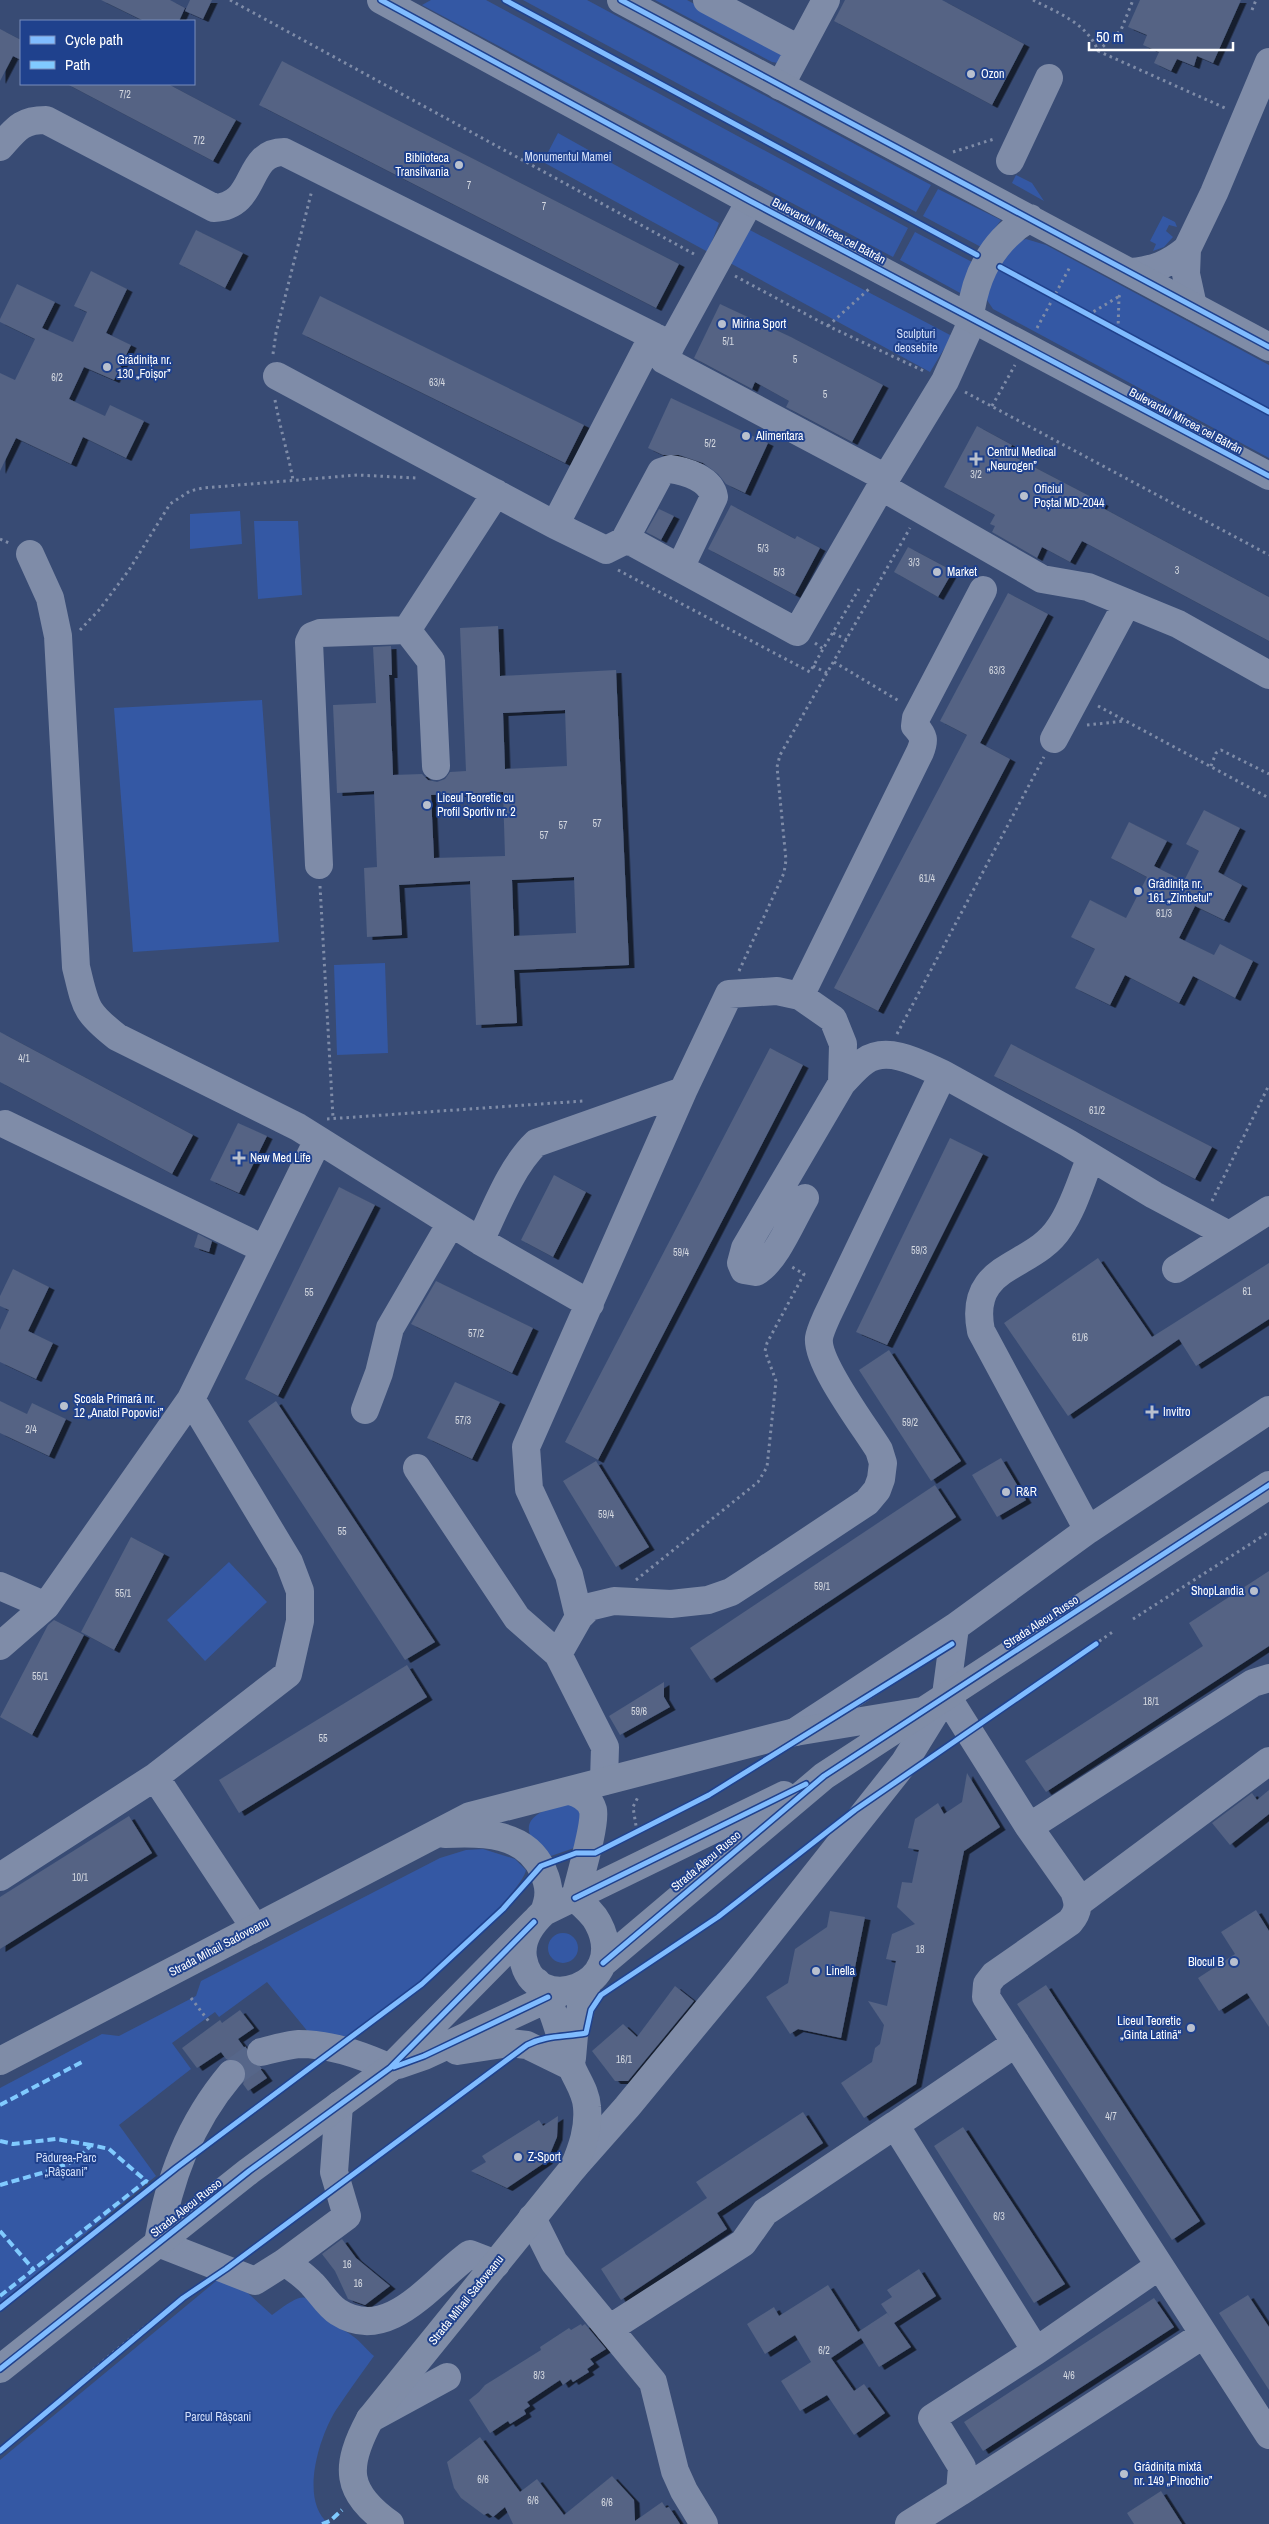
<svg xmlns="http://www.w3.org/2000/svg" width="1269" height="2524" font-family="'Archivo Narrow',sans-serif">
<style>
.green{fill:#3458a4}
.building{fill:#546384;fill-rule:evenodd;filter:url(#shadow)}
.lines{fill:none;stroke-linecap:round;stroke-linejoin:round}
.minor-tunnel{stroke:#566689;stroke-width:28;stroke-dasharray:28 14;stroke-linecap:butt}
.path{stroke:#7f8ca8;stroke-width:3;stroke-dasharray:2.5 4;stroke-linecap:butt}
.minor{stroke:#7f8ca8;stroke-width:28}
.major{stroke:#7f8ca7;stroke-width:28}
.quiet{stroke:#80caff;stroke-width:4;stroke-dasharray:8 4;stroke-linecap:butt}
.cycleway-casing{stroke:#1f418d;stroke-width:8}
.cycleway{stroke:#80bcff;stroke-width:5}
.poi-dot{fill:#b9c0ce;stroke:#1f418d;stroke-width:2}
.labels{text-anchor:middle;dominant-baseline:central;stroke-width:4;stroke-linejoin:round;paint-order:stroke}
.number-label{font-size:10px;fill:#d4d8e0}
.poi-label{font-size:12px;fill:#fff;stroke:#1f418d;text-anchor:start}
.park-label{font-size:12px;fill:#d3dff9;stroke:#1f418d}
.street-label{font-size:12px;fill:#fff;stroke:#1f418d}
</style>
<defs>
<filter id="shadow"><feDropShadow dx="5.5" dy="3" stdDeviation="0" flood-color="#0009"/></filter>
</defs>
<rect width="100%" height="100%" fill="#384b74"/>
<path class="green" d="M431,0H486L908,228L893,257L422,5Z
M523,0H587L931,185L916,212Z
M655,0H687L786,54L778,63L772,62Z
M558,133L719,223L708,252L543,162Z
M1016,175L1032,183L1044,201L1012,183Z
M938,189L1001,220L981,247L923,216Z
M1163,216L1175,222L1177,227L1169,225L1166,231L1173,237L1164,247L1153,251L1156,244L1150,241Z
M748,229L952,336L930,372L730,263Z
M915,232L972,262L963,283L962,294L900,260Z
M1026,239L1046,245L1269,365V458L993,309L987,300C986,283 1009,243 1026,239Z
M240,511L242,544L190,549V514Z
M254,521H298L302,595L258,599Z
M262,700L279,942L133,952L114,708Z
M385,963L388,1053L337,1055L334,965Z
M229,1562L267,1602L205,1661L167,1620Z
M568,1802L581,1803L577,1847L548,1857C543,1851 535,1845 532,1839C518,1815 553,1807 568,1802Z
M483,1849L515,1859L526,1870C523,1890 444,1962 425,1978C400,2001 370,2020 342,2040L309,2033L267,1982L219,2017L215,2012L172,2043L191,2069L119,2125L156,2176L0,2303V2088L102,2034L119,2036L196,1996L201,1981L440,1858L466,1850Z
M548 1948a15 15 0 1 1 30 0a15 15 0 1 1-30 0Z
M229,2276L272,2315C312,2285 303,2297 334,2324C340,2329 348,2332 354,2337C361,2342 367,2350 374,2356C361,2374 348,2392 336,2410C319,2437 299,2501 329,2524H0V2460L221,2277Z"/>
<path class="building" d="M101,0H170L185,8L179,21H144Z
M190,0H212L203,19L185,11Z
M845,0H942L1024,44L992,105L834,21Z
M1140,0H1241L1213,63L1197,56L1194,66L1177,59L1171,71L1154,63L1159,52L1143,45L1147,35L1128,27Z
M0,29L21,40V60L13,56L0,81Z
M282,61L679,264L656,308L259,105Z
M67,84H168L236,120L213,161Z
M196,230L243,253L225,288L179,264Z
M91,271L127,289L106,333L131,345L114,380L84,367L69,399L105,416L110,405L144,421L126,458L83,437L71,464L16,438L0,471V373L15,380L35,339L0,322V319L17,284L55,302L42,328L73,342L87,312L74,306Z
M320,296L584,425L565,463L302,334Z
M720,304L791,337L883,385L852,442L786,407L789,401L755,382L752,389L694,358Z
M671,398L768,443L745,493L726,484L718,474L703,463L679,455H663L648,448Z
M977,426L1012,445L1007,453L1103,503L1101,507L1269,597V641L1082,541L1070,562L1042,547L1037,558L992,532L995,526L990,524L995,515L944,487Z
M731,505L795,539L797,536L820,548L795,595L708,549Z
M659,509L674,516L661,540L646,532Z
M908,547L953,571L938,597L894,572Z
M1008,593L1048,614L980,743L1010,759L878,1011L834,988L967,735L940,721Z
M498,626L500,676L616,670L629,965L514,970L517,1023L476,1025L470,881L399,885L402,935L367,937L364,868L377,867L374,791L337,793L333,705L376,703L373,647L391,646L392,675H389L393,775L422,774L428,780L437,782L445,779L450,772L466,771L460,628ZM565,710L567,766L505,769L503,713ZM503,792L505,856L434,858L431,795ZM574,877L576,933L514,936L512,880Z
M1204,810L1240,828L1218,872L1242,885L1224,920L1195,906L1179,938L1214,955L1220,944L1253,961L1235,998L1193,976L1179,1003L1125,975L1110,1005L1075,988L1095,949L1071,937L1090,900L1126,918L1147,877L1111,858L1129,822L1167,841L1154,866L1184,881L1199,851L1186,844Z
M0,1032L193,1135L172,1174L0,1082Z
M1011,1044L1212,1147L1195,1179L994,1076Z
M770,1048L803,1065L598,1460L565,1442Z
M238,1123L267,1136L239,1193L210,1180Z
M950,1138L983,1154L887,1345L856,1332Z
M554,1175L586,1192L553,1257L521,1240Z
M339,1187L375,1205L278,1396L245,1379Z
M198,1234L212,1241L209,1252L194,1247Z
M1098,1258L1152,1337L1269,1263V1319L1196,1366L1179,1339L1068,1416L1004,1323Z
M13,1269L49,1287L28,1331L53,1343L36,1379L0,1362V1330L9,1310L0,1306V1296Z
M436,1281L533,1328L512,1373L411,1324Z
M889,1350L961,1461L931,1481L859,1370Z
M455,1382L500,1402L472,1459L427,1438Z
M0,1401L27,1414L32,1403L66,1419L49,1456L0,1433Z
M276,1401L435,1642L405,1660L248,1421Z
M1001,1458L1026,1500L997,1517L972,1475Z
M596,1461L649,1547L616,1567L563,1481Z
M935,1485L956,1517L711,1680L690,1648Z
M131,1537L164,1554L114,1650L81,1632Z
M1269,1571V1646L1046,1792L1025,1761L1203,1646L1189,1623Z
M54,1620L84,1635L32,1735L0,1717L48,1625Z
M407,1665L427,1697L239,1813L219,1780Z
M664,1682V1697L670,1707L620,1735L609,1716Z
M967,1773L1000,1827L964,1851L916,2084L864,2118L841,2083L872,2062L875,2048L880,2044L884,2025L868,2001L887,2006L896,1961L886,1959L892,1934L915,1924L897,1907L902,1882L912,1883L919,1850L908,1848L915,1819L938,1803L944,1814L962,1802Z
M1269,1790V1814L1230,1845L1212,1823L1252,1793L1257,1800Z
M129,1816L152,1853L0,1949V1897Z
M1256,1910L1269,1931V2027L1247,1993L1219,2011L1198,1978L1235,1954L1221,1932Z
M830,1911L865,1917L841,2038L798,2029L790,2034L766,1997L788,1983L795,1949L827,1927Z
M1046,1985L1200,2221L1172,2240L1017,2004Z
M675,1986L694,2001L628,2081H615L592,2051L623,2024L637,2037Z
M240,2010L254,2028L238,2039L246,2050L250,2063L259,2067L267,2078L248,2091L243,2084L246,2077V2069L240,2061L234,2059H226L221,2052L197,2068L182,2048L220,2020L222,2023Z
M803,2112L823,2143L717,2213L727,2229L621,2300L601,2269L707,2198L696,2182Z
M558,2116L557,2137L547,2161L507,2188L471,2171L486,2162L482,2156L539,2120L543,2126Z
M963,2127L1065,2284L1034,2303L934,2146Z
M342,2239L356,2258L390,2286L365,2305L348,2299L335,2271L322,2254Z
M919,2269L936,2296L894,2323L911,2347L879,2367L861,2338L831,2358L854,2391L864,2384L885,2413L854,2435L827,2395L800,2411L781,2381L811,2362L795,2335L765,2354L747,2324L774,2307L779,2316L828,2285L858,2332L887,2313L890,2317L881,2304L892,2297L887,2290Z
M1248,2295L1269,2327V2390L1219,2313Z
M1154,2298L1174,2327L983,2451L964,2422Z
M581,2324L582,2326L585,2324L606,2349L590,2359L594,2364L587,2369L589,2372L573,2382L571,2379L563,2385L560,2380L527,2402L530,2406L524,2410L526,2414L510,2424L508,2421L490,2433L469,2400L479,2392L485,2385L541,2350L540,2347L569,2328L571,2330Z
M480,2437L520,2492L537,2479L564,2515L612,2476L634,2500L635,2521L662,2502L666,2508L669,2507L680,2524H513L505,2507L493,2517L488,2513L484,2515L461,2498L454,2488L447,2462Z
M1161,2491L1182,2524H1134L1127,2513Z"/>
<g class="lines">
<path class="minor-tunnel" d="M231,2074L261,2052"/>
<path class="path" d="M230,0L694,254
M505,0L967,250
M1033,0C1058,13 1087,23 1098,51L1225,108
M1252,10L1256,0
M1098,51L1121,30L1133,0
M953,152L994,139
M1008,271L1269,412
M735,276L828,326L926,372
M1088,315L1118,297
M828,326L869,289
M1037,328L1071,265
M1118,330L1119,297L1121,292
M273,354L276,333L312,190
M965,392L1269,555
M275,400C280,428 288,453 293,480
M992,406L1015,365
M0,539L11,544
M618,570L810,672L823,649
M80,630L99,610L129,570L170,504L190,491L203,488L357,475L416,478
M833,633L847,640
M815,643L823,649L859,589
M834,662L899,701
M813,666L827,673
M1098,706L1269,798
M1087,725L1125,721
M1211,766L1216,753L1221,750L1269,774
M320,886L333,1118
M739,971L784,873L786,860L777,767L780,755L910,528
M897,1034L1044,757
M327,1119L583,1101
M1212,1201L1269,1085
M636,1580L758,1482L767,1467L776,1381L765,1351L767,1343L804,1274L792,1267
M1133,1619L1269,1532
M987,1719L1114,1631
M939,1752L951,1744
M637,1832L633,1807L638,1797
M613,1844L709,1795L752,1768
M617,1984L718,1917L808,1845
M191,1998L210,2023
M360,2031C419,1987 477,1941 524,1884
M218,2137L311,2067
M356,2172L496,2069
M248,2253L319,2200
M0,2308L145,2192
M0,2451C66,2395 130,2333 202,2285"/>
<path class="minor" d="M707,0L799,49
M780,86L826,0
M0,147C16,129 21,120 46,120L214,208C259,206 244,152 284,152L671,345L664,360L886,478
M1010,161L1049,78
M1131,272C1154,270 1169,264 1187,249
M1193,306L1186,274L1187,249L1214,193L1269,62
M671,345L750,201
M277,376L555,525L653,336
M882,487L1042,579L1088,587L1178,624L1269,675
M555,525L606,550L624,541L632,542L797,632L886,478L945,381L973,319
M624,541L661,472L670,469C686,471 711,479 714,497L680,568
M30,554L50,598L58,636L76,967C86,1007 84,1011 117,1037L298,1127L480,1241L590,1304
M407,630L496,493
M407,630L431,661L436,766
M1054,739L1127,603
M319,865L309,642L312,636L320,633L407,630
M800,996L920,752C925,740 924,736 915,726L916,718L983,590
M943,1074L1068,1143L1154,1195L1229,1235
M5,1124L264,1249
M480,1241C495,1210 511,1167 536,1143L683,1091
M1176,1269L1269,1210
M191,1399L289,1562L300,1591V1621L288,1674L155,1777L255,1928
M365,1410L379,1373L390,1328L451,1223
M417,1468L517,1618L558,1654L605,1747L604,1781
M1088,1530L981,1331C967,1262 1033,1270 1060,1227C1074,1207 1081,1180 1091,1157
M0,1586L46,1606
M579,1617L569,1575L529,1489L526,1447L683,1091L729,994L777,991L800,996L833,1019L843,1044L842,1083
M0,1646L46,1606L191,1399L318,1140
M558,1654L579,1617L589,1607L614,1601L671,1604L708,1600L731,1592L751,1579L867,1502L877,1490L881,1479L883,1463L879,1450C865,1427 816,1363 819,1338C820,1331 824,1323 827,1316L943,1074C921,1064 888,1045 865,1061C856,1067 849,1076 842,1083L745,1248L741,1263L744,1270L756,1272C776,1261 793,1218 805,1198
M946,1695L1029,1827L1074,1891C1079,1904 1079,1911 1070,1922L994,1975L987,1984L986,1997L1269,2435
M795,1732L955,1627L1088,1530L1269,1410
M1029,1827L1253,1683L1269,1678
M0,1877L155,1777
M1078,1903L1269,1761
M261,2052C273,2049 287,2045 299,2044C331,2044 362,2055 390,2068
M231,2074C189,2124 169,2179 158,2243L255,2281L285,2262L347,2216L334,2172L339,2105
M574,2167L627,2107L740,1970L904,1763L946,1695L955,1627
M532,2218L554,2262L653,2382L675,2471L684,2491L704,2524
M285,2262C294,2269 304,2275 312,2284C320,2292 328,2306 338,2312C389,2345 433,2280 470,2254L496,2264
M609,2329L743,2243L765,2212L895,2125
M1036,2351L1159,2266
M370,2419L447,2377
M960,2492L1203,2335
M909,2524L960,2492L962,2467L932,2418L1036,2351L895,2125L1016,2043"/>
<path class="major" d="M381,0L750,201L1269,476
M621,0L1269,347
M970,317C975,274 993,240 1030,218
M570,1791C581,1794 590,1799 593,1810C596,1825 579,1880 575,1898
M445,1834C482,1832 526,1832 543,1871C550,1887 550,1897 544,1912
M575,1898C583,1905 593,1913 598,1923C632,1987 533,2019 523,1958C520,1939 531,1924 544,1912L784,1795
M603,1963L824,1776L1269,1485
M457,2051L509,2043L527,2045L572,2067
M572,2058L574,2035L587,1984
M0,2061L470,1816L795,1732L922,1711
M398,2065L424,2056L562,1992
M0,2369L249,2171L390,2068L534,1922
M390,2524C345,2492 344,2467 370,2419L574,2167C582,2148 589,2129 587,2107C586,2092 578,2082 572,2068C559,2039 556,2008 537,1982"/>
<path class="quiet" d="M0,2105L82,2062
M0,2141L13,2144L56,2139L91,2145
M0,2185L52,2170L78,2159L91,2145L109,2149L146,2181
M0,2231L34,2270
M0,2296L146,2181L154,2185
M322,2524L330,2521L342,2510"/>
<g class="cycleway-casing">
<path id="cycleway" d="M381,0L750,201L1269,476
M505,0L977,255
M621,0L1269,347
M1000,267L1269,412
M575,1898L806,1784
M603,1963L824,1776L1269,1485
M394,2067L424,2056L548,1997
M0,2308L176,2168L422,1984L503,1909L541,1866L576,1853H595L709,1795L952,1644
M0,2369L249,2171L390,2068L534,1922
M0,2451L183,2298L226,2269L527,2045C546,2035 565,2037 586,2033L591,2010L601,1995L718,1917L855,1810L1096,1644"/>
</g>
<use href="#cycleway" class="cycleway"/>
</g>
<g class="poi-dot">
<circle cx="971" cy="74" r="5"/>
<circle cx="459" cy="165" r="5"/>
<circle cx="722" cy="324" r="5"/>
<circle cx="107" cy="367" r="5"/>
<circle cx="746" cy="436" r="5"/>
<path d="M973.5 451.5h5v5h5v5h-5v5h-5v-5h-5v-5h5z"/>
<circle cx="1024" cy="496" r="5"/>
<circle cx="937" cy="572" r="5"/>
<circle cx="427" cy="805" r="5"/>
<circle cx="1138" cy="891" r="5"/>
<path d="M236.5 1150.5h5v5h5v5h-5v5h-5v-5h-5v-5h5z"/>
<circle cx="64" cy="1406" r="5"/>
<path d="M1149.5 1404.5h5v5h5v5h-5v5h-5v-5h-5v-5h5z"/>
<circle cx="1006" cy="1492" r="5"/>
<circle cx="1254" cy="1591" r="5"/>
<circle cx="1234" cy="1962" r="5"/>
<circle cx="816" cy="1971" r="5"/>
<circle cx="1191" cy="2028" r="5"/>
<circle cx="518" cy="2157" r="5"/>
<circle cx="1124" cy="2474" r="5"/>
</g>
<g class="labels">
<g class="number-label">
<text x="125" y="94">7/2</text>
<text x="199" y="140">7/2</text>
<text x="469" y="185">7</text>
<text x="544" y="206">7</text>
<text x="728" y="341">5/1</text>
<text x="795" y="359">5</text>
<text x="57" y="377">6/2</text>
<text x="437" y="382">63/4</text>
<text x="825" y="394">5</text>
<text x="710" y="443">5/2</text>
<text x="976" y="474">3/2</text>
<text x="763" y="548">5/3</text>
<text x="914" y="562">3/3</text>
<text x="1177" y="570">3</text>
<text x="779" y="572">5/3</text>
<text x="997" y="670">63/3</text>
<text x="597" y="823">57</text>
<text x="563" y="825">57</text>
<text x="544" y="835">57</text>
<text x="927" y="878">61/4</text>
<text x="1164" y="913">61/3</text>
<text x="24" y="1058">4/1</text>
<text x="1097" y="1110">61/2</text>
<text x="919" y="1250">59/3</text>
<text x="681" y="1252">59/4</text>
<text x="1247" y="1291">61</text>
<text x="309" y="1292">55</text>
<text x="476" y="1333">57/2</text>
<text x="1080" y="1337">61/6</text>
<text x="463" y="1420">57/3</text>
<text x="910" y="1422">59/2</text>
<text x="31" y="1429">2/4</text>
<text x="606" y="1514">59/4</text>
<text x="342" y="1531">55</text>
<text x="822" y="1586">59/1</text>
<text x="123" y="1593">55/1</text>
<text x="40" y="1676">55/1</text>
<text x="1151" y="1701">18/1</text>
<text x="639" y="1711">59/6</text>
<text x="323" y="1738">55</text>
<text x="80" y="1877">10/1</text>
<text x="920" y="1949">18</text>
<text x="624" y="2059">16/1</text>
<text x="1111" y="2116">4/7</text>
<text x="999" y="2216">6/3</text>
<text x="347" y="2264">16</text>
<text x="358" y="2283">16</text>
<text x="824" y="2350">6/2</text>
<text x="539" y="2375">8/3</text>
<text x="1069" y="2375">4/6</text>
<text x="483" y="2479">6/6</text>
<text x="533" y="2500">6/6</text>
<text x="607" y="2502">6/6</text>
</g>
<g class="poi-label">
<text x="981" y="74">Ozon</text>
<text x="449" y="158" text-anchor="end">Biblioteca<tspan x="449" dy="14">Transilvania</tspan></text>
<text x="732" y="324">Mirina Sport</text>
<text x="117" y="360">Grădinița nr.<tspan x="117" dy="14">130 „Foișor”</tspan></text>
<text x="756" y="436">Alimentara</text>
<text x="987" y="452">Centrul Medical<tspan x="987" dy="14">„Neurogen”</tspan></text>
<text x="1034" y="489">Oficiul<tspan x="1034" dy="14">Poștal MD-2044</tspan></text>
<text x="947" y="572">Market</text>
<text x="437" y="798">Liceul Teoretic cu<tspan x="437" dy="14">Profil Sportiv nr. 2</tspan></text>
<text x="1148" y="884">Grădinița nr.<tspan x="1148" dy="14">161 „Zîmbetul”</tspan></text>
<text x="250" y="1158">New Med Life</text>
<text x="74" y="1399">Școala Primară nr.<tspan x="74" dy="14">12 „Anatol Popovici”</tspan></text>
<text x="1163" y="1412">Invitro</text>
<text x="1016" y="1492">R&amp;R</text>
<text x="1244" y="1591" text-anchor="end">ShopLandia</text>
<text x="1224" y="1962" text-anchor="end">Blocul B</text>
<text x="826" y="1971">Linella</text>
<text x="1181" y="2021" text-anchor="end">Liceul Teoretic<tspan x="1181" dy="14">„Ginta Latină“</tspan></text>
<text x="528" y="2157">Z-Sport</text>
<text x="1134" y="2467">Grădinița mixtă<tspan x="1134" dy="14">nr. 149 „Pinochio”</tspan></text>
</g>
<g class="park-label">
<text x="568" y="157">Monumentul Mamei</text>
<text x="916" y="334">Sculpturi<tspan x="916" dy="14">deosebite</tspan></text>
<text x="66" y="2158">Pădurea-Parc<tspan x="66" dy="14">„Râșcani”</tspan></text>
<text x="218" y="2417">Parcul Râșcani</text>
</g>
<g class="street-label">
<text transform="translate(829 231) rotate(28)">Bulevardul Mircea cel Bătrân</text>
<text transform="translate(1186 421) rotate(28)">Bulevardul Mircea cel Bătrân</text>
<text transform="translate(1041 1622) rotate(-33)">Strada Alecu Russo</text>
<text transform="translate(706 1861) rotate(-40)">Strada Alecu Russo</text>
<text transform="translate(219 1947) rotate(-28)">Strada Mihail Sadoveanu</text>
<text transform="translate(186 2208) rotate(-38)">Strada Alecu Russo</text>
<text transform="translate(466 2300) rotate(-51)">Strada Mihail Sadoveanu</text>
</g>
</g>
<rect x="20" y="20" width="175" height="65" fill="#1f418d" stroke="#798dbb"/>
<rect x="30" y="36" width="25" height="8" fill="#80bcff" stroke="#798dbb"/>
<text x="65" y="45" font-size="15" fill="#ffffff">Cycle path</text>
<rect x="30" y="61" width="25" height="8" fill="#80caff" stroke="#798dbb"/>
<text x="65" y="70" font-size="15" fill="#ffffff">Path</text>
<path d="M1089 42v8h144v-8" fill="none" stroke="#ffffff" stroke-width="2.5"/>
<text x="1096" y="42" font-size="15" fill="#ffffff" stroke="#1f418d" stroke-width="4" paint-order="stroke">50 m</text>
</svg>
